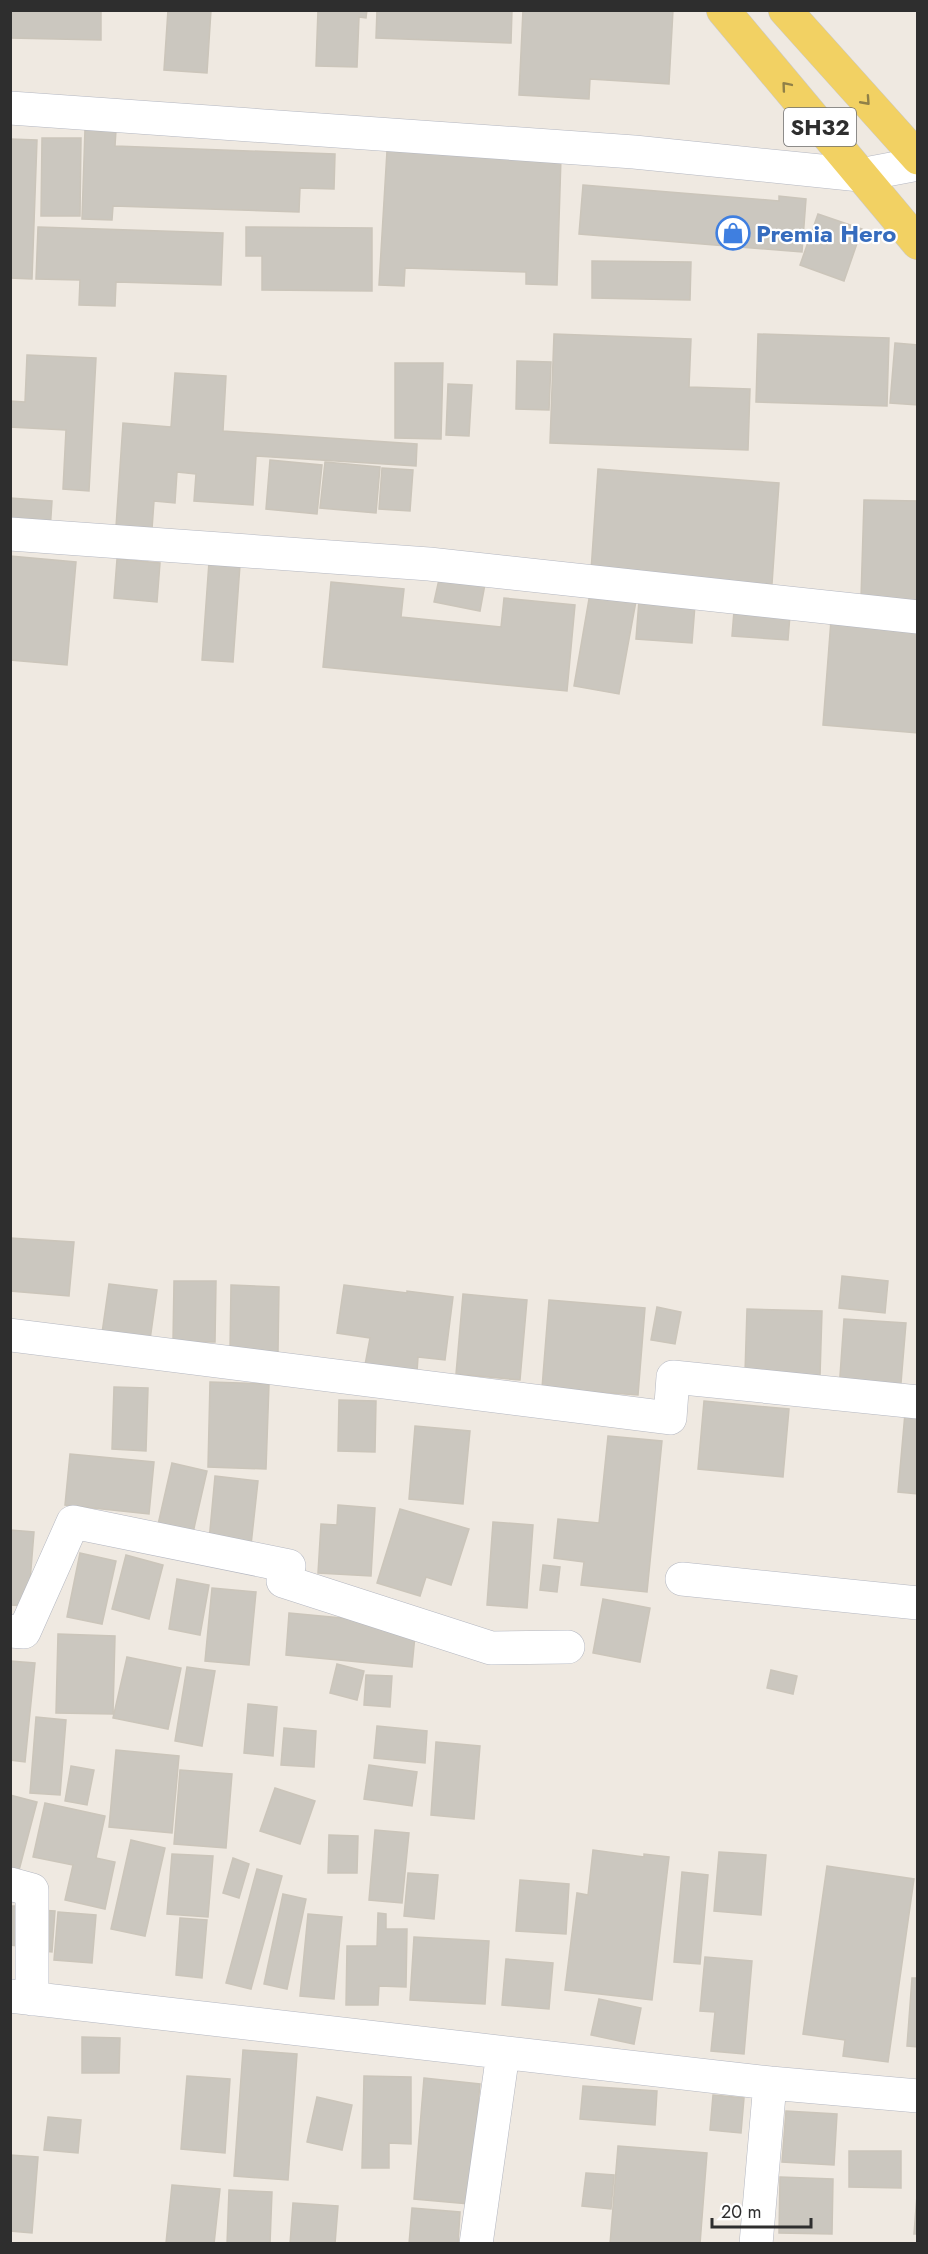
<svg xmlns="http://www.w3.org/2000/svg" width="928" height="2254" font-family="Jost,sans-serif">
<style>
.building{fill:#cbc7bf;stroke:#cbc5ba;stroke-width:1.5}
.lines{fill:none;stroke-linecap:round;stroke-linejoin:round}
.minor-casing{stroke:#b4b7c1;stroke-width:34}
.secondary-casing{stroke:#b4b7c1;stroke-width:34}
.primary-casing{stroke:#c9c9c9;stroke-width:34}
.minor{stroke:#fff;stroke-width:33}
.secondary{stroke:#fff;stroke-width:33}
.primary{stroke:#f2d163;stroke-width:33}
.oneway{stroke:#908048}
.labels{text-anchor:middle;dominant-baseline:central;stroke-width:4.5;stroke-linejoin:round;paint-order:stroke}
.shield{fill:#fff;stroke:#6d6d6d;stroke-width:1.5}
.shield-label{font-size:22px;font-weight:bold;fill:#2e2e2e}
.shop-label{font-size:24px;font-weight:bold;fill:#366cbe;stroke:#fff;text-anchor:start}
</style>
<rect width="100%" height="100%" fill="#efe9e1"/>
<path class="building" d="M10,10H101V40L10,38Z
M168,10H211L207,73L164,70Z
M318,10H367L366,18L359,17L357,67L316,66Z
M377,10H512L511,43L376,38Z
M523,10H673L669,84L590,79L589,99L519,95Z
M85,129L116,130L115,146L335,154L334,189L300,188L299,212L113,206L112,220L82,219Z
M42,138H81L80,216H41Z
M10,139L37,140L32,279L10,278Z
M387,151L561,157L557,285L526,284V272L405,268L404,286L379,285Z
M583,185L779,201V196L806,199L802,252L579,234Z
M818,214L862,229L844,281L800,265Z
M38,227L223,233L221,285L116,282L115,306L79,305L80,280L36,279Z
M246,227L372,228V291L262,290V256H246Z
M592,261L691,262L690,300L592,298Z
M554,334L691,339L689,387L750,389L748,450L550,443Z
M758,334L889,338L887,406L756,402Z
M895,343L918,345V405L890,403Z
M27,355L96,358L89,491L63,489L66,430L10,427V401L25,402Z
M517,361L551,362L549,410L516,409Z
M395,363H443L441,439L395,438Z
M175,373L226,376L223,431L417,444L416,466L256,456L253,505L194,501L196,474L177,472L175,503L154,501L152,529L116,527L123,423L171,427Z
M448,384L472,385L469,436L446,435Z
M270,460L322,465L317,514L266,509Z
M325,462L380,467L376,513L320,508Z
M382,468L413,470L410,511L379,509Z
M598,469L779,483L772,584L591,571Z
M10,498L52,501L50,531L10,528Z
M864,500L918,501V600L861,598Z
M10,556L76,562L67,665L10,660Z
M117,559L160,563L157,602L114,598Z
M209,562L240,565L233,662L202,660Z
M440,575L485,584L480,611L434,602Z
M331,582L404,589L401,617L501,627L504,598L575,605L567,691L323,667Z
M590,593L636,601L619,694L574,686Z
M639,600L695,605L692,643L636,639Z
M734,611L790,615L788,640L732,636Z
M831,620L918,627V733L823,725Z
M10,1238L74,1242L69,1296L10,1291Z
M842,1276L888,1281L885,1313L839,1308Z
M174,1281H216L215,1342H173Z
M109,1284L157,1290L149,1347L101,1340Z
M231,1285L279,1287L278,1352L230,1351Z
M344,1285L407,1293V1291L453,1297L445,1360L418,1357L417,1372L365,1365L370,1338L337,1333Z
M463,1294L527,1300L520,1380L456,1374Z
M549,1300L645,1308L638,1395L542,1388Z
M657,1307L681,1312L675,1344L651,1340Z
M747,1309L822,1311L820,1376L745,1373Z
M844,1319L906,1323L900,1395L839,1390Z
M210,1382L269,1384L266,1469L208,1467Z
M114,1387L148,1388L146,1451L112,1449Z
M339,1400L376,1401L375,1452L338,1451Z
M704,1401L789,1409L783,1477L698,1469Z
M905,1413L918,1414V1494L898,1492Z
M415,1426L470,1431L463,1504L409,1499Z
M608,1436L662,1441L647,1592L581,1585L584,1562L554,1558L558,1519L599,1523Z
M70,1454L154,1462L149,1514L65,1505Z
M172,1463L207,1471L192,1537L157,1529Z
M215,1476L258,1481L251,1545L209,1541Z
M338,1505L375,1508L371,1576L318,1573L321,1524L337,1525Z
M400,1509L469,1529L451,1585L426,1577L420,1596L377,1583Z
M493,1522L533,1525L527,1608L487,1605Z
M10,1530L34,1532L28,1606L10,1605Z
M80,1553L116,1561L102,1624L67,1617Z
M126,1555L163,1565L149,1619L112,1609Z
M543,1565L560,1567L557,1592L540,1590Z
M177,1579L209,1585L200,1635L169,1629Z
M212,1588L256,1592L249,1665L205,1661Z
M603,1599L650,1608L640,1662L593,1653Z
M289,1613L416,1625L412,1667L286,1655Z
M58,1634L115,1636L113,1714L56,1713Z
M127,1657L181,1668L168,1729L113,1718Z
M10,1661L35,1663L25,1762L10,1760Z
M337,1664L364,1671L357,1700L330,1693Z
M187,1667L215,1671L202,1746L175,1741Z
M771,1670L797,1676L793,1694L767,1688Z
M366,1675L392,1676L390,1707L364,1705Z
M248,1704L277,1707L273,1756L244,1753Z
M36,1717L66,1720L60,1795L30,1793Z
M377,1726L427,1731L425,1763L374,1758Z
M284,1728L316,1731L314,1767L281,1765Z
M436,1742L480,1746L474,1819L431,1815Z
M116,1750L179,1756L172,1833L109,1827Z
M369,1765L417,1772L412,1806L364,1799Z
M71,1766L94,1770L87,1805L65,1801Z
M180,1770L232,1774L226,1848L174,1844Z
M275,1788L315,1801L300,1844L260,1831Z
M10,1795L37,1802L18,1874L10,1872Z
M45,1803L105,1816L96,1858L115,1862L105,1909L65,1900L73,1865L33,1857Z
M375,1830L409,1833L402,1903L369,1900Z
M329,1835L358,1836L357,1873H328Z
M131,1840L165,1848L145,1936L111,1929Z
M593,1850L644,1857V1854L669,1857L652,2000L565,1990L577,1893L588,1895Z
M719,1852L766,1855L761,1915L714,1911Z
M172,1854L213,1856L208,1917L167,1914Z
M233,1858L249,1864L239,1898L223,1893Z
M827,1866L914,1879L888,2062L843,2056L845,2040L803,2034Z
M257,1869L282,1876L251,1989L226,1983Z
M682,1872L708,1875L700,1964L674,1962Z
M408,1873L438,1875L434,1919L404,1916Z
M520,1880L569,1884L566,1934L516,1931Z
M283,1894L306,1899L287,1989L264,1984Z
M10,1906H21L18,1946L10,1945Z
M37,1910L55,1911L52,1952L34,1950Z
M58,1912L96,1915L92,1963L54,1960Z
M378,1913L386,1914V1929H407L406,1987L379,1986L378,2005H346L347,1946H377Z
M308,1914L342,1917L334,1999L300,1996Z
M180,1918L207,1920L202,1978L176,1975Z
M414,1937L489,1941L485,2004L410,2000Z
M705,1957L752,1961L744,2054L711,2051L715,2012L700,2011Z
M506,1959L553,1963L549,2009L502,2005Z
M912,1978H918V2047L907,2046Z
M599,1999L641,2008L634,2044L591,2035Z
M82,2037L120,2038L119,2073H82Z
M243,2050L297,2054L288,2180L234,2176Z
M187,2076L230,2079L225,2153L181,2149Z
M364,2076L411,2077V2144L389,2143V2168H362Z
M424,2078L480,2084L469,2204L414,2199Z
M583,2086L657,2091L655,2125L580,2119Z
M713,2095L744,2098L741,2133L710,2130Z
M317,2097L352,2105L342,2150L307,2142Z
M786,2111L837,2114L834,2165L782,2162Z
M48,2117L81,2120L78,2153L44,2150Z
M618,2146L707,2153L700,2244H610Z
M849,2151H901V2188L849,2187Z
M10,2155L38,2157L32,2233L10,2231Z
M586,2173L614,2175L611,2209L582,2206Z
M780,2177L833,2179L832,2234L779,2233Z
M918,2182V2234H914Z
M172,2185L220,2189L214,2244L166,2243Z
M229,2190L272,2192L270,2244H227Z
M293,2203L338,2206L335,2244H290Z
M412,2208L460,2212L458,2244H409Z"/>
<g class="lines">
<g class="minor-casing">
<path id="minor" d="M10,534L429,564L918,617
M10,1335L670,1418L673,1377L918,1402
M682,1579L918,1603
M10,1631L24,1632L73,1522L289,1566L283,1581L491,1648L568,1647
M10,1884L32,1890V1999
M10,1996L770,2083L918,2096
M476,2244L503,2053
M756,2244L770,2083"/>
</g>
<g class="secondary-casing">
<path id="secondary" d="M10,108L634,152L860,175L918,164"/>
</g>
<g class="primary-casing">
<path id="primary" d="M723,10L918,243
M785,10L918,158"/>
</g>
<use href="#minor" class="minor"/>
<use href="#secondary" class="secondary"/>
<use href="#primary" class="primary"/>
</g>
<defs><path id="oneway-chevron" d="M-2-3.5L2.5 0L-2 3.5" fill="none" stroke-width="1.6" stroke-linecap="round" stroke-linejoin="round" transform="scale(1.5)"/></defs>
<g class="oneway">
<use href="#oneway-chevron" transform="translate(786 86) rotate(-130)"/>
<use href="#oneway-chevron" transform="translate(866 101) rotate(48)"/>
</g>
<defs>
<g id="shop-ring" transform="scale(1.725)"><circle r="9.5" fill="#fff" stroke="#3f7fe0" stroke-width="1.5"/><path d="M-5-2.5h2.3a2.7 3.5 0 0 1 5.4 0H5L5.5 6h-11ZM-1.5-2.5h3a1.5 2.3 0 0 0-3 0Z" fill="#3f7fe0"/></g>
</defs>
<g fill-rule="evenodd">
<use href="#shop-ring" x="733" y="233"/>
</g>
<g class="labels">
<rect class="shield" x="784" y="108" width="72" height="38" rx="4.5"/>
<g class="shield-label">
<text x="820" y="127">SH32</text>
</g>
<g class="shop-label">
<text x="756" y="233">Premia Hero</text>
</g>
</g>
<rect width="928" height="2254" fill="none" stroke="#2e2e2e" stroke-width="24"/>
<path d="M712 2218v9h99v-9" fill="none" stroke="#2e2e2e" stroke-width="3"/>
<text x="721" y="2218" font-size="18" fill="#2e2e2e" stroke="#ffffff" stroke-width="4.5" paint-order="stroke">20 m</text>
</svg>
